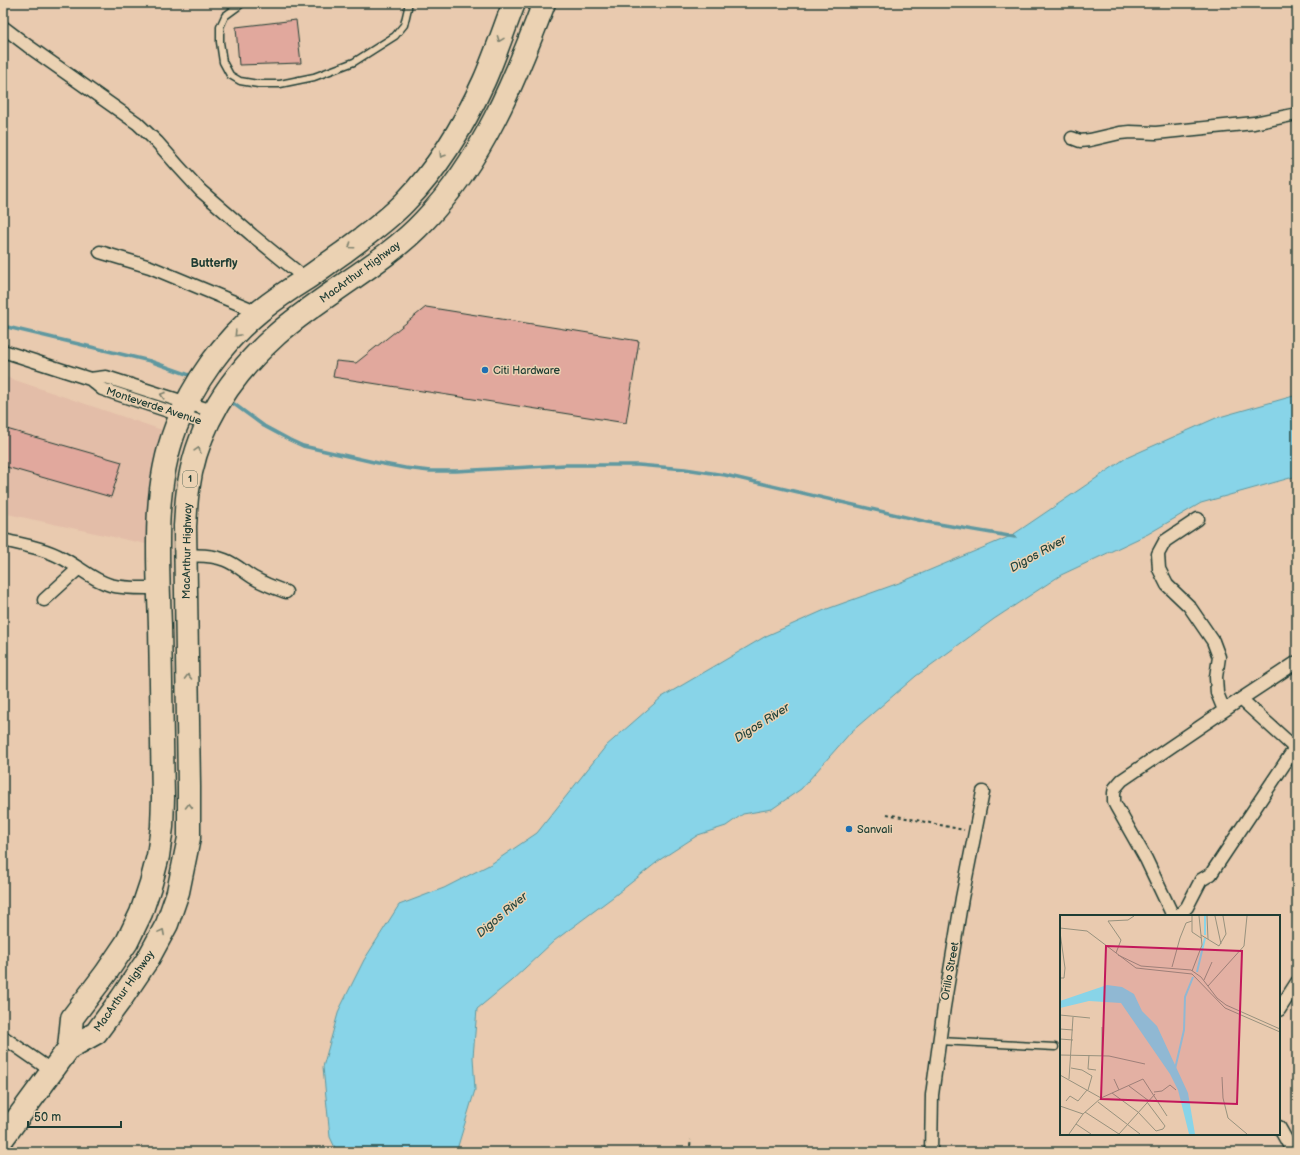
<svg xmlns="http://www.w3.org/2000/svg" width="1300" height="1155" font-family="'Balsamiq Sans',sans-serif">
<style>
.built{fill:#e3bda8}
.water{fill:#88d4e8;stroke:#5e98a0}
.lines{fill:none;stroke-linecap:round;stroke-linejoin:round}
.stream{stroke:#5e98a0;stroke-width:3.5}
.building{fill:#e1a89d;stroke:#1f3d34}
.lane-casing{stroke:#1f3d34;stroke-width:9}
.street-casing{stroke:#1f3d34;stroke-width:15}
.highway-casing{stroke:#1f3d34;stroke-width:25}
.path{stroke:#1f3d34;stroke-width:2;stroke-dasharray:3 3;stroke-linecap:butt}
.lane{stroke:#ebd2b3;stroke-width:6}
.street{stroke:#ebd2b3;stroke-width:12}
.highway{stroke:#ebd2b3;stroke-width:22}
.oneway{stroke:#7b806d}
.poi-dot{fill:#1f6fb2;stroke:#ebd2b3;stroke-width:1.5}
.labels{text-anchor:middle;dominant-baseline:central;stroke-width:3;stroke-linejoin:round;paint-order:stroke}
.shield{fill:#ebd2b3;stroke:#5c6a5a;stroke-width:1}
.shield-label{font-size:10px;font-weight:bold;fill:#1f3d34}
.street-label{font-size:11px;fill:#1f3d34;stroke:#ebd2b3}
.poi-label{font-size:11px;fill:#1f3d34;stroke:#ebd2b3;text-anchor:start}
.neighbourhood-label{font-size:12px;font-weight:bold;fill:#1f3d34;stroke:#ebd2b3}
.water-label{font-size:12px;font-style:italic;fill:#24453d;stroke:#ebd2b3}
.inset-river{fill:none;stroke:#88d4e8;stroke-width:2}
.inset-road{fill:none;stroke:#98927e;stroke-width:1}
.view{fill:#c2185b;fill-opacity:0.15;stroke:#c2185b;stroke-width:2}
.inset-edge{fill:none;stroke:#1f3d34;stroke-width:2}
</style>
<rect width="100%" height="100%" fill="#e9caaf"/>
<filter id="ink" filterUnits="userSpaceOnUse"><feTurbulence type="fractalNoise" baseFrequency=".025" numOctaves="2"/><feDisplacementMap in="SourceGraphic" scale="8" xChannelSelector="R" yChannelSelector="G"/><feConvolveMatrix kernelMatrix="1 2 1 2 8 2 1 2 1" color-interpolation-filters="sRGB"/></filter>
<g filter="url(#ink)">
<path class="built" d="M3,376L171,433L155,546L3,513Z"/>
<path class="water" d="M1297,395V476L1201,503L1148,534L1061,575L994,619L916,676L851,732L801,789L772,809L743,814L726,826L698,835L661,859L613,897L554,941L511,981L477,1009L473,1057L475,1090L458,1146V1152H337L330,1137L323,1067L339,1010L364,960L399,905L444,888L491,864L537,833L606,746L662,697L766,636L827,609L899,583L1011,536L1126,458L1216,418Z"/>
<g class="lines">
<path class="stream" d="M3,326L150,361L192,376
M234,404L264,426L290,440L303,446L378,463L405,468L430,471H456L565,465H638L685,469L725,475L927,522L1015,537"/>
</g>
<path class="building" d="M296,20L301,63L239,65L236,27Z
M426,307L639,341L626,423L333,377L336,361L356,363Z
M3,428L122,462L111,497L3,466Z"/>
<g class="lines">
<g class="lane-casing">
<path id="lane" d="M240,5L225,16L220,27V42L223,62L230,75L240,81L258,84H280L314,77L354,62L395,36L404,25L408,8V3
M939,1041L1055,1047"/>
</g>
<g class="street-casing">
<path id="street" d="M3,27L28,46L137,123L157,142L179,167L201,191L252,235L306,279
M1072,138L1080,141L1090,140L1120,133L1130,132L1156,133L1254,123L1297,114
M100,252L150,267L258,312
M3,351L90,379L102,389L207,424
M90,379L106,377L187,403L213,411
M1198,519L1165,541L1158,554L1159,569L1167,585L1189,606L1213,641L1219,657L1216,677L1217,693L1224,710
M3,540C23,545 44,548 62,558C78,566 92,580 110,585C125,589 143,588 159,588
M185,556C199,555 212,555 225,560C236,564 245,573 254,578C264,584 275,588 286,592
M44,600L79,568
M1241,699L1297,750
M1173,916L1146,859L1116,806L1114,802V793L1115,788L1122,780L1241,699L1297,662
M1178,916L1187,907L1201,880L1211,874L1295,748
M1279,1010L1297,982
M3,1037L52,1071
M1279,1127L1293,1152
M931,1152L932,1095L944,1007L962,898L983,792"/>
</g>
<g class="highway-casing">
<path id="highway" d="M69,1048L72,1018L106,973L127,942L141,913L151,883L158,856L162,827L163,798C162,741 161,683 160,626C158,560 152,490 176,427C193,383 223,341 260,311C275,299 290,289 306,279C319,270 331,261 344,252C365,236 387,221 405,202C438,168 464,125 484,81C495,56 504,29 514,3
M3,1138L69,1048L96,1033L121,999L148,959L167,924L178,892L189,838V786L185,526C186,514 186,502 188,490C196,429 228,379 273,338C292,320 315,305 336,290C366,269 399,248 424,221C482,161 515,80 544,3"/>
</g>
<path class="path" d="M887,814L964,830
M689,1152L691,1140"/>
<use href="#lane" class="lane"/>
<use href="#street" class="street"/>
<use href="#highway" class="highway"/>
</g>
<defs><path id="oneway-chevron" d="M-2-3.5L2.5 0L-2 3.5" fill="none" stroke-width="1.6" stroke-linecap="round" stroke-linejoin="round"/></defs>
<g class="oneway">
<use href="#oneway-chevron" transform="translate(500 39) rotate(111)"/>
<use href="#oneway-chevron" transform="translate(442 155) rotate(123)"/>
<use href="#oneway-chevron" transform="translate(351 246) rotate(145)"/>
<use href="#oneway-chevron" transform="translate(237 334) rotate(134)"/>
<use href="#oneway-chevron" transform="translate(163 395) rotate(-162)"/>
<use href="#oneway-chevron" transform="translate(198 450) rotate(-72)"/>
<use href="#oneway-chevron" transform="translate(188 677) rotate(-91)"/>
<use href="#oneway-chevron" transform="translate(189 806) rotate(-89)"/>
<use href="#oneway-chevron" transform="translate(162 932) rotate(-62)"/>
</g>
</g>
<g class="poi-dot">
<circle cx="485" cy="370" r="4"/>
<circle cx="849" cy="829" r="4"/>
</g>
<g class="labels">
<rect class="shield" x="183" y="471" width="14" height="16" rx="3"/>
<g class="shield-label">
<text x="190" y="479">1</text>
</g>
<g class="street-label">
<text transform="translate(360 272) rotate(-36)">MacArthur Highway</text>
<text transform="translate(154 406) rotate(18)">Monteverde Avenue</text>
<text transform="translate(187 551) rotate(-89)">MacArthur Highway</text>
<text transform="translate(950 971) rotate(-80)">Orillo Street</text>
<text transform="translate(124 991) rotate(-55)">MacArthur Highway</text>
</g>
<g class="poi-label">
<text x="493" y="370">Citi Hardware</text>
<text x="857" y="829">Sanvali</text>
</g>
<g class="neighbourhood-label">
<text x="214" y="263">Butterfly</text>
</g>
<g class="water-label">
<text transform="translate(1038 554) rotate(-29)">Digos River</text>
<text transform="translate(762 723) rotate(-32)">Digos River</text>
<text transform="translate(502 915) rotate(-40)">Digos River</text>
</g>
</g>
<g transform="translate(1060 915)">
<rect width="220" height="220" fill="#e9caaf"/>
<path d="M47,70L62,72L74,79L82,96L97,111L128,178L135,219H129L118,175L110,159L61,88L29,86L0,93V86Z" fill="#88d4e8"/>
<path class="inset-river" d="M145,1V20M137,57L145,23M115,154L124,115L125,82L133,62"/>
<path class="inset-road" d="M132,1V17L141,23M147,1L148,24M155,1L161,29M0,13L27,16L76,53L132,59L165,93L220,117M0,17L5,53L4,63H0M141,20L159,31L166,19L163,1M56,38L61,25L48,6L68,5L74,1M58,40L81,51L131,55L141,62L157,83L166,90L220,114M112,52L120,23L126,8L132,6M132,56L142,30L139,1M144,65L152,47M148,71L184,31L187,1M0,100L30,103M42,112V141M0,114L13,115M0,124L13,125M0,140L49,141L85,149M29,140L28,154L36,155M11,153L22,155L32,161L28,175M0,160L41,183M162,162L163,183L168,203L187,219M9,164L13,102M54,164L59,175M69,171L89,186M94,177L102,176L110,170L116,175M52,178L78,197L96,216L103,214L105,211L87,187M6,186L10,181L18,186L27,175M38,187L80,219M0,191L23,199M25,197L59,219M16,209L31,219M9,219L23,199L41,183L83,164L107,201M59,219L95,179"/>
<path class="view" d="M46,31L182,36L177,189L41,184Z"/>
<rect width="220" height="220" class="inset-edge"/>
</g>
<rect width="1300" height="1155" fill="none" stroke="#ebd2b3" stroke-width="16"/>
<rect x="8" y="8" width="1284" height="1139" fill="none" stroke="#1f3d34" stroke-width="1.5" filter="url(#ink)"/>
<path d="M28 1121v6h93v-6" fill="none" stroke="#1f3d34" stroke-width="2"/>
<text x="34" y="1121" font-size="12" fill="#1f3d34" stroke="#ebd2b3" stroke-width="3" paint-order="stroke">50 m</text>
</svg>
